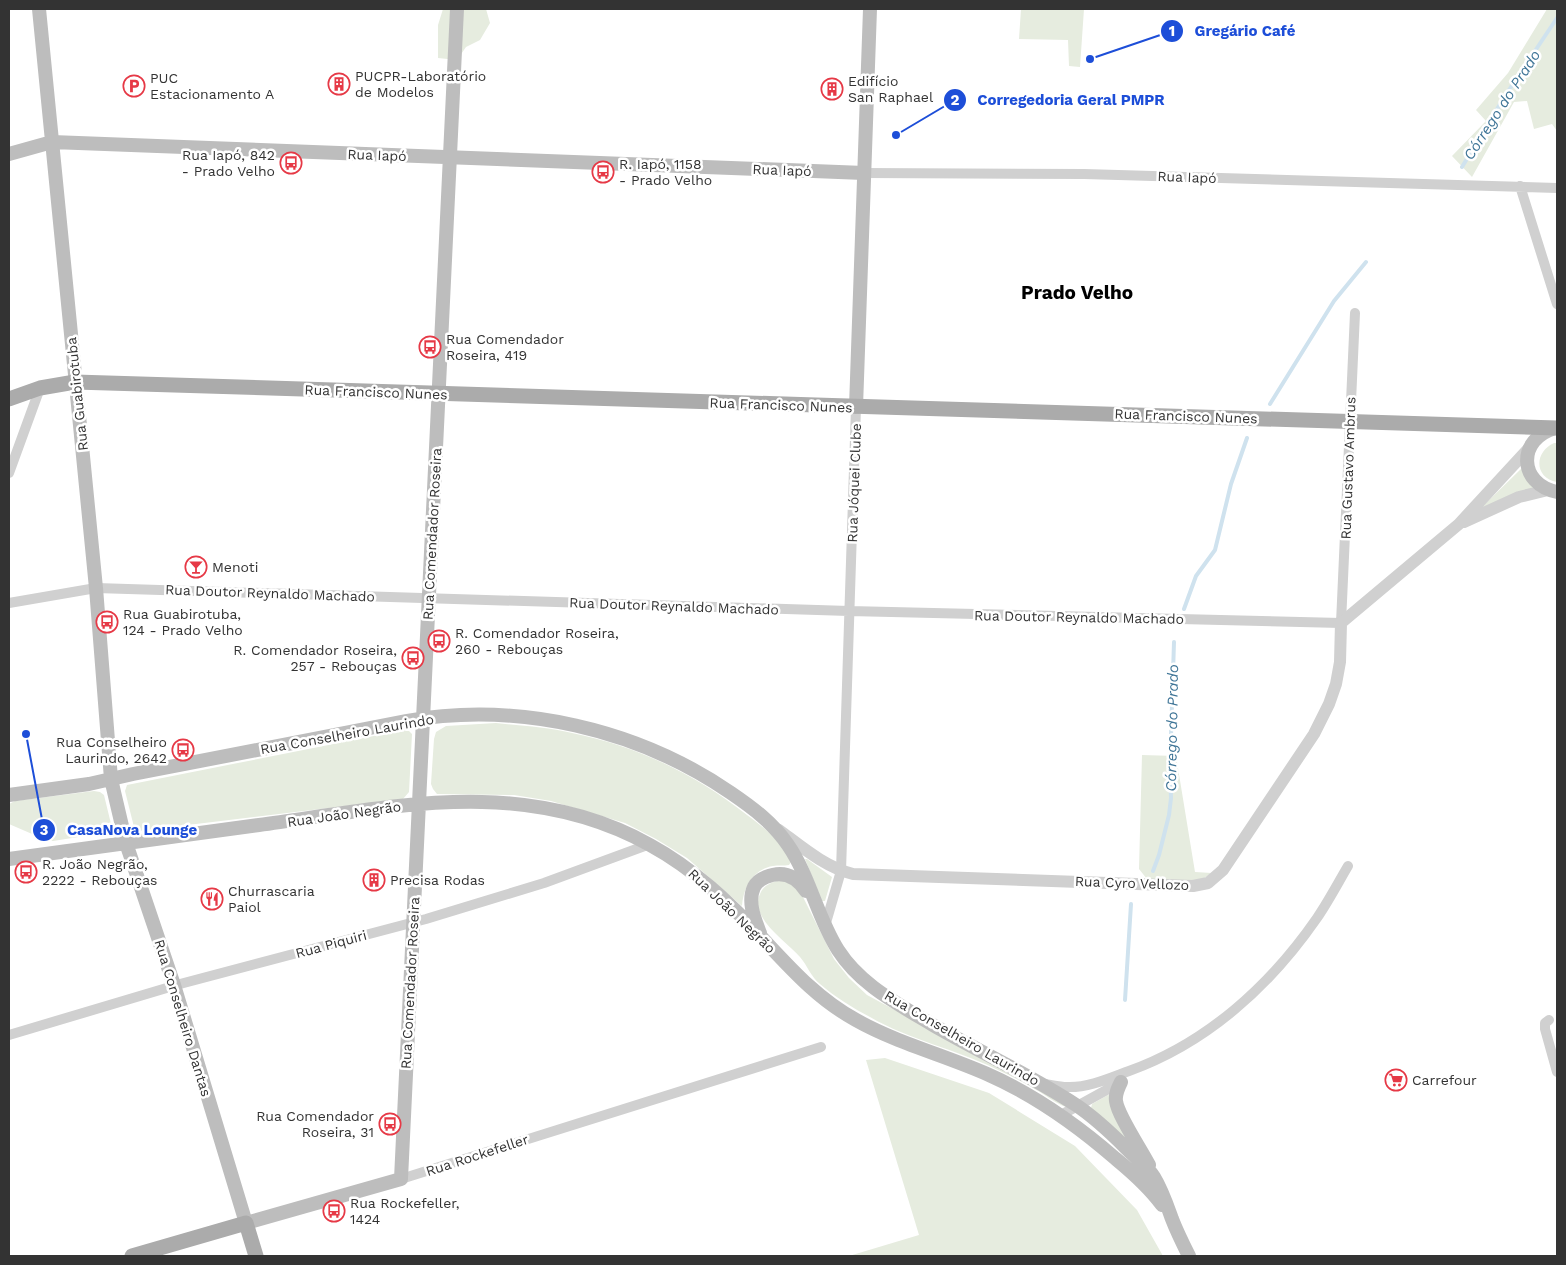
<svg xmlns="http://www.w3.org/2000/svg" width="1566" height="1265" font-family="'Work Sans',sans-serif">
<style>
.green{fill:#e6ecdf}
.lines{fill:none;stroke-linecap:round;stroke-linejoin:round}
.stream{stroke:#cfe2ee;stroke-width:4}
.minor{stroke:#d0d0d0;stroke-width:10}
.tertiary{stroke:#d0d0d0;stroke-width:12}
.secondary{stroke:#bdbdbd;stroke-width:14}
.primary{stroke:#ababab;stroke-width:15}
.labels{text-anchor:middle;dominant-baseline:central;stroke-width:5;stroke-linejoin:round;paint-order:stroke}
.poi-label{font-size:14px;fill:#333;stroke:#fff;text-anchor:start}
.street-label{font-size:14px;fill:#333;stroke:#fff}
.water-label{font-size:15px;font-style:italic;fill:#3f7597;stroke:#fff}
.district-label{font-size:19px;font-weight:bold;fill:#000;stroke:#fff}
.leader{fill:none;stroke:#1d4ed8;stroke-width:2}
.callout-dot{fill:#1d4ed8;stroke:#fff;stroke-width:2}
.mark-label{font-size:15px;text-anchor:middle;font-weight:bold;fill:#fff}
.callout-label{font-size:15px;text-anchor:middle;font-weight:bold;fill:#1d4ed8;stroke:#fff;stroke-width:5;stroke-linejoin:round;paint-order:stroke}
</style>
<rect width="100%" height="100%" fill="#fff"/>
<path class="green" d="M443,9H486L490,23L480,40L466,47L457,60L438,58V25Z
M1021,9H1084L1080,67L1069,66L1068,40L1019,39Z
M1547,9H1557V131L1552,124L1534,129L1527,101L1514,102L1472,177L1452,156L1486,121L1476,110L1508,73Z
M1554,443H1557V482C1534,478 1534,452 1554,443Z
M1523,467L1533,488L1481,508Z
M496,723C522,726 547,727 572,733C637,746 695,774 747,815C763,827 783,842 791,862L789,865C784,866 778,865 773,866C753,869 743,888 742,906L687,858L656,839L625,823L551,801L514,795L437,794L433,789L431,784L434,739L436,732L446,726Z
M404,730L409,731L412,734L409,792L403,799L138,831L134,827L125,791L127,785Z
M1142,755L1176,756L1195,872L1212,873L1200,881L1147,879L1139,869Z
M94,791L100,792L104,795L111,824L108,830L104,833L53,841L46,840L9,824V804L15,801Z
M805,859H807L832,877L825,901H822Z
M784,880L799,889L834,959L849,978L867,995L1021,1078L1066,1105V1107C1057,1104 1048,1097 1040,1092C1025,1083 1011,1076 996,1069C955,1049 910,1040 870,1017C853,1008 835,997 820,984C811,977 807,965 800,957C786,941 749,918 760,894C764,884 774,881 784,880Z
M885,1058L989,1093L1075,1146L1137,1210L1163,1256H849L919,1235L866,1060Z
M1108,1095H1109L1135,1147L1091,1108L1092,1104Z"/>
<g class="lines">
<path class="stream" d="M1462,167L1505,96L1557,18
M1270,404L1334,301L1366,262
M1184,609L1196,576L1215,550L1231,484L1247,438
M1153,871L1159,855L1169,815L1171,798L1170,768L1174,642
M1125,1000L1131,904"/>
<path class="minor" d="M864,173L1084,174L1557,188
M1520,186L1557,304
M9,473L40,388
M9,603L96,588L849,611L1341,623L1355,313
M825,926L841,871L856,407
M1549,1020L1545,1023V1029L1557,1072
M9,1035L180,984L426,919L544,883L650,844
M1045,1084C1052,1085 1060,1087 1067,1087C1088,1088 1110,1078 1129,1071C1207,1043 1270,986 1317,918C1328,902 1338,883 1348,866
M1061,1115L1121,1082
M401,1179L821,1047"/>
<path class="tertiary" d="M1464,522L1519,497L1548,490
M779,830C802,847 825,867 853,874L1193,886L1208,883L1223,870L1314,734L1329,704L1336,684L1340,662L1341,623L1459,524L1530,447"/>
<path class="secondary" d="M39,9L96,588L111,779L126,843L174,985L246,1223L401,1179L457,9
M9,154L52,142L864,173
M856,407L870,9
M1555,428C1517,439 1518,484 1557,492
M9,795L89,784L133,774L406,721C518,701 638,729 731,793C753,808 773,823 788,845C810,877 817,917 838,950C847,964 860,977 873,987C891,1001 913,1013 933,1025C980,1052 1030,1075 1076,1105C1094,1117 1110,1132 1126,1148C1135,1157 1147,1166 1154,1177C1162,1190 1167,1205 1172,1219C1177,1232 1183,1244 1189,1256
M9,859C92,848 175,837 259,825C393,807 524,775 650,845C694,869 730,903 764,940C792,970 819,1000 856,1020C897,1043 944,1055 987,1074C1035,1095 1077,1125 1116,1159C1133,1173 1149,1187 1162,1205
M760,933C755,920 747,902 754,887C756,883 761,879 766,877C783,870 796,876 806,891
M1121,1082C1118,1088 1115,1094 1116,1101C1118,1116 1141,1149 1149,1165"/>
<path class="primary" d="M9,399L40,388L75,382C569,399 1063,411 1557,428
M132,1256L246,1223L256,1256"/>
</g>
<defs>
<g id="building-ring" transform="scale(1.125)"><circle r="9.5" fill="#fff" stroke="#e63946" stroke-width="1.5"/><path d="M-4-6H4V6H1V3H-1V6H-4ZM-2.5-4.3h1.7v1.8h-1.7ZM.8-4.3h1.7v1.8H.8ZM-2.5-1h1.7V.8h-1.7ZM.8-1h1.7V.8H.8Z" fill="#e63946"/></g>
<g id="parking-ring" transform="scale(1.125)"><circle r="9.5" fill="#fff" stroke="#e63946" stroke-width="1.5"/><path d="M-3.5-5.5H1a3.5 3.5 0 0 1 0 7H-1V5.5H-3.5ZM-1-3.4V-.6H.8a1.4 1.4 0 0 0 0-2.8Z" fill="#e63946"/></g>
<g id="bus-ring" transform="scale(1.125)"><circle r="9.5" fill="#fff" stroke="#e63946" stroke-width="1.5"/><path d="M-5-6H5V4H4V6H2V4H-2V6H-4V4H-5ZM-3.5-4V0h7V-4ZM-3.5 1.2v1.5H-2V1.2ZM2 1.2v1.5H3.5V1.2Z" fill="#e63946"/></g>
<g id="bar-ring" transform="scale(1.125)"><circle r="9.5" fill="#fff" stroke="#e63946" stroke-width="1.5"/><path d="M-6-5H6L.8 .8V4.5H3.5V6h-7V4.5H-.8V.8Z" fill="#e63946"/></g>
<g id="restaurant-ring" transform="scale(1.125)"><circle r="9.5" fill="#fff" stroke="#e63946" stroke-width="1.5"/><path d="M-5-6h1v4h1v-4h1v4h1v-4h1v5L-1.5 .5V6h-2V.5L-5-1ZM5-6V6H3V1.5H1.5Q1.5-4 5-6Z" fill="#e63946"/></g>
<g id="supermarket-ring" transform="scale(1.125)"><circle r="9.5" fill="#fff" stroke="#e63946" stroke-width="1.5"/><path d="M-6-5.5h2.5l.6 2H6L4.5 2H-2.5L-4.4-4H-6ZM-1.5 3.2a1.3 1.3 0 1 0 .1 0ZM3 3.2a1.3 1.3 0 1 0 .1 0Z" fill="#e63946"/></g>
</defs>
<g fill-rule="evenodd">
<use href="#building-ring" x="339" y="84"/>
<use href="#parking-ring" x="134" y="86"/>
<use href="#building-ring" x="832" y="89"/>
<use href="#bus-ring" x="291" y="163"/>
<use href="#bus-ring" x="603" y="172"/>
<use href="#bus-ring" x="430" y="347"/>
<use href="#bar-ring" x="196" y="567"/>
<use href="#bus-ring" x="107" y="622"/>
<use href="#bus-ring" x="439" y="641"/>
<use href="#bus-ring" x="413" y="658"/>
<use href="#bus-ring" x="183" y="750"/>
<use href="#bus-ring" x="26" y="872"/>
<use href="#building-ring" x="374" y="880"/>
<use href="#restaurant-ring" x="212" y="899"/>
<use href="#supermarket-ring" x="1396" y="1080"/>
<use href="#bus-ring" x="390" y="1124"/>
<use href="#bus-ring" x="334" y="1211"/>
</g>
<g class="labels">
<g class="poi-label">
<text x="355" y="76">PUCPR-Laboratório<tspan x="355" dy="16">de Modelos</tspan></text>
<text x="150" y="78">PUC<tspan x="150" dy="16">Estacionamento A</tspan></text>
<text x="848" y="81">Edifício<tspan x="848" dy="16">San Raphael</tspan></text>
<text x="275" y="155" text-anchor="end">Rua Iapó, 842<tspan x="275" dy="16">- Prado Velho</tspan></text>
<text x="619" y="164">R. Iapó, 1158<tspan x="619" dy="16">- Prado Velho</tspan></text>
<text x="446" y="339">Rua Comendador<tspan x="446" dy="16">Roseira, 419</tspan></text>
<text x="212" y="567">Menoti</text>
<text x="123" y="614">Rua Guabirotuba,<tspan x="123" dy="16">124 - Prado Velho</tspan></text>
<text x="455" y="633">R. Comendador Roseira,<tspan x="455" dy="16">260 - Rebouças</tspan></text>
<text x="397" y="650" text-anchor="end">R. Comendador Roseira,<tspan x="397" dy="16">257 - Rebouças</tspan></text>
<text x="167" y="742" text-anchor="end">Rua Conselheiro<tspan x="167" dy="16">Laurindo, 2642</tspan></text>
<text x="42" y="864">R. João Negrão,<tspan x="42" dy="16">2222 - Rebouças</tspan></text>
<text x="390" y="880">Precisa Rodas</text>
<text x="228" y="891">Churrascaria<tspan x="228" dy="16">Paiol</tspan></text>
<text x="1412" y="1080">Carrefour</text>
<text x="374" y="1116" text-anchor="end">Rua Comendador<tspan x="374" dy="16">Roseira, 31</tspan></text>
<text x="350" y="1203">Rua Rockefeller,<tspan x="350" dy="16">1424</tspan></text>
</g>
<g class="street-label">
<text transform="translate(377 155) rotate(2)">Rua Iapó</text>
<text transform="translate(782 170) rotate(2)">Rua Iapó</text>
<text transform="translate(1187 177) rotate(2)">Rua Iapó</text>
<text transform="translate(376 392) rotate(2)">Rua Francisco Nunes</text>
<text transform="translate(77 394) rotate(-96)">Rua Guabirotuba</text>
<text transform="translate(781 405) rotate(2)">Rua Francisco Nunes</text>
<text transform="translate(1186 416) rotate(2)">Rua Francisco Nunes</text>
<text transform="translate(1348 468) rotate(-88)">Rua Gustavo Ambrus</text>
<text transform="translate(854 483) rotate(-88)">Rua Jóquei Clube</text>
<text transform="translate(432 534) rotate(-87)">Rua Comendador Roseira</text>
<text transform="translate(270 593) rotate(2)">Rua Doutor Reynaldo Machado</text>
<text transform="translate(674 606) rotate(2)">Rua Doutor Reynaldo Machado</text>
<text transform="translate(1079 617) rotate(1)">Rua Doutor Reynaldo Machado</text>
<text transform="translate(347 734) rotate(-10)">Rua Conselheiro Laurindo</text>
<text transform="translate(344 814) rotate(-8)">Rua João Negrão</text>
<text transform="translate(1132 883) rotate(2)">Rua Cyro Vellozo</text>
<text transform="translate(732 911) rotate(44)">Rua João Negrão</text>
<text transform="translate(331 944) rotate(-15)">Rua Piquiri</text>
<text transform="translate(410 983) rotate(-87)">Rua Comendador Roseira</text>
<text transform="translate(183 1018) rotate(73)">Rua Conselheiro Dantas</text>
<text transform="translate(962 1038) rotate(30)">Rua Conselheiro Laurindo</text>
<text transform="translate(477 1155) rotate(-18)">Rua Rockefeller</text>
</g>
<g class="water-label">
<text transform="translate(1502 105) rotate(-57)">Córrego do Prado</text>
<text transform="translate(1172 728) rotate(-89)">Córrego do Prado</text>
</g>
<g class="district-label">
<text x="1077" y="292">Prado Velho</text>
</g>
</g>
<path class="leader" d="M1090 59L1172 31M896 135L955 100M26 734L44 830"/>
<g class="callout-dot">
<circle cx="1090" cy="59" r="5"/>
<circle cx="896" cy="135" r="5"/>
<circle cx="26" cy="734" r="5"/>
<circle cx="1172" cy="31" r="12"/>
<circle cx="955" cy="100" r="12"/>
<circle cx="44" cy="830" r="12"/>
</g>
<g class="mark-label">
<text x="1172" y="36">1</text>
<text x="955" y="105">2</text>
<text x="44" y="835">3</text>
</g>
<g class="callout-label">
<text x="1245" y="36">Gregário Café</text>
<text x="1071" y="105">Corregedoria Geral PMPR</text>
<text x="132" y="835">CasaNova Lounge</text>
</g>
<rect width="1566" height="1265" fill="none" stroke="#333333" stroke-width="20"/>
</svg>
